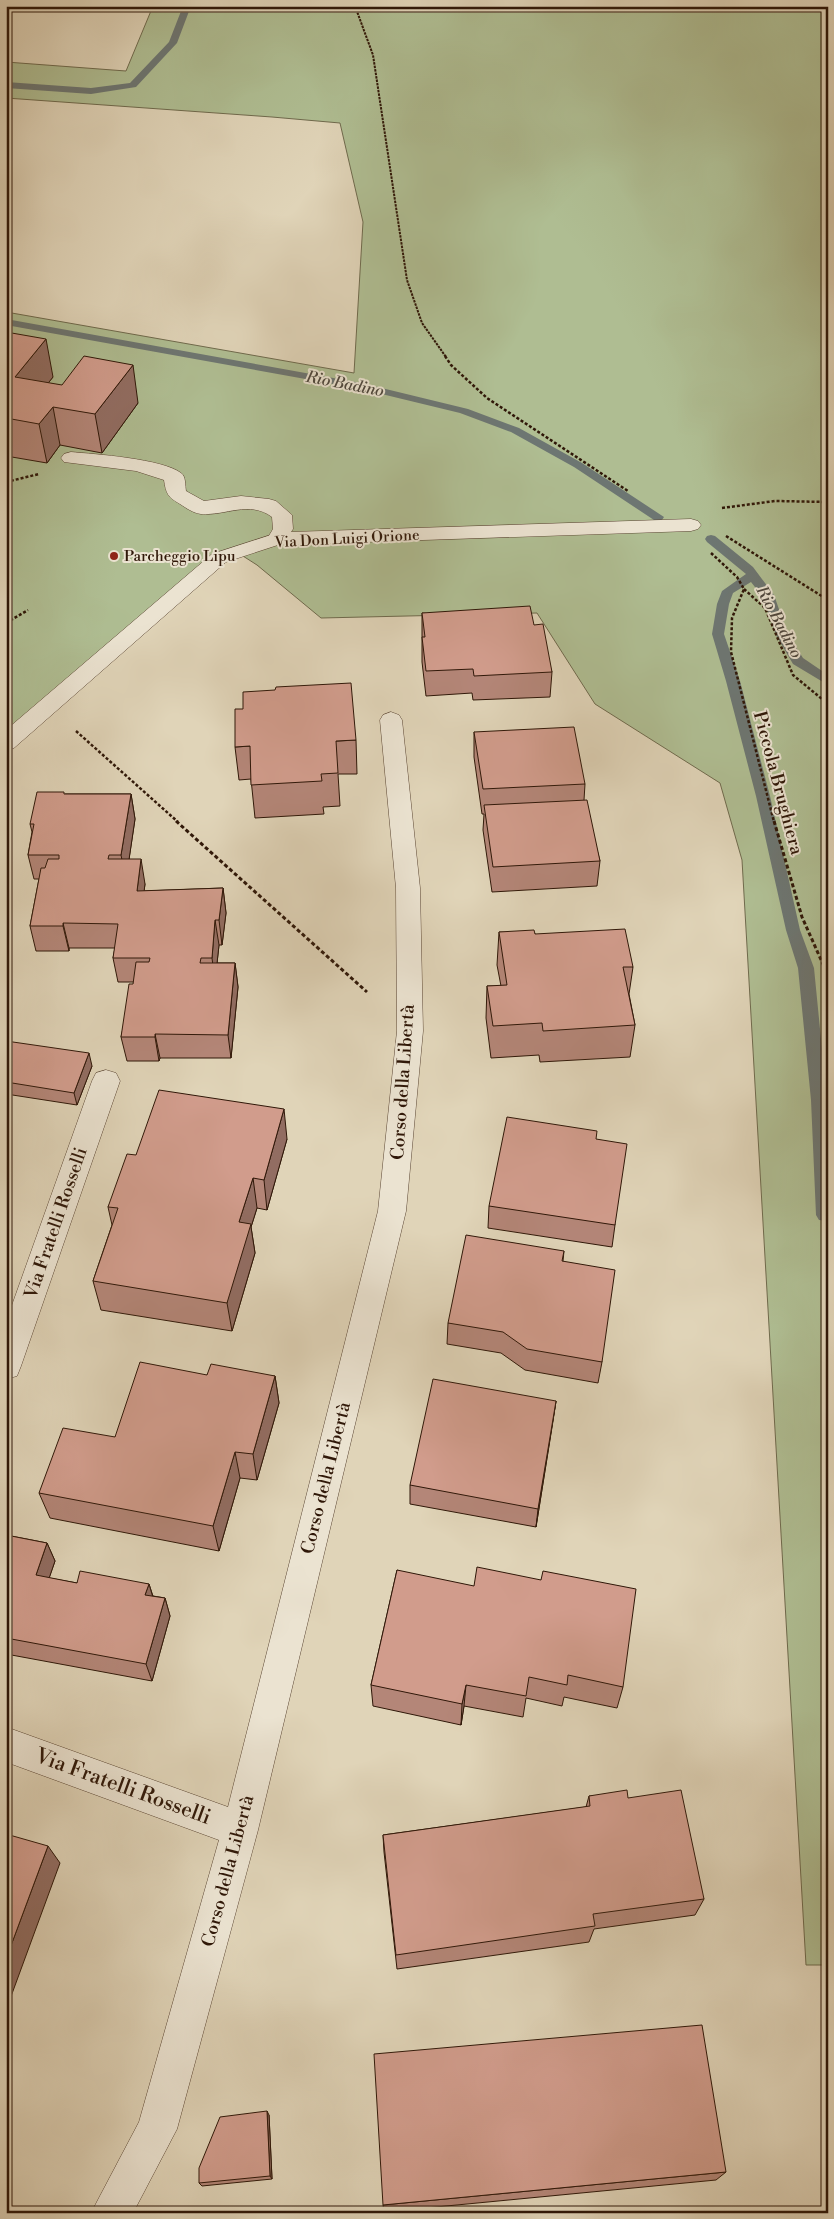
<svg xmlns="http://www.w3.org/2000/svg" width="834" height="2219" font-family="'Libre Bodoni',serif">
<style>
.green{fill:#afbd92;stroke:#6f6a4d}
.lines{fill:none;stroke-linecap:round;stroke-linejoin:round}
.stream{fill:#6d7672;fill-rule:evenodd}
.lane-casing{stroke:#5b4634;stroke-width:1}
.street-casing{stroke:#5b4634;stroke-width:1}
.path-far2{stroke:#2f1708;stroke-width:2;stroke-dasharray:2.5 1;stroke-linecap:butt}
.path-far1{stroke:#2f1708;stroke-width:2.5;stroke-dasharray:3 2;stroke-linecap:butt}
.path{stroke:#2f1708;stroke-width:3;stroke-dasharray:4 2.5;stroke-linecap:butt}
.lane{fill:#ebe3d1;fill-rule:evenodd}
.street{fill:#ebe3d1;fill-rule:evenodd}
.wall{fill:#b48678;stroke:#2f1708}
.shaded-wall{fill:#926d62;stroke:#2f1708}
.building{fill:#d19c8c;stroke:#2f1708}
.poi-dot{fill:#8f2418;stroke:#ebe3d1;stroke-width:2}
.labels{text-anchor:middle;dominant-baseline:central;stroke-width:4;stroke-linejoin:round;paint-order:stroke}
.far-street-label{font-size:15px;fill:#2f1708;stroke:#ebe3d1}
.far-poi-label{font-size:15px;fill:#2f1708;stroke:#ebe3d1;text-anchor:start}
.far-water-label{font-size:16px;font-style:italic;fill:#4e473d;stroke:#ebe3d1}
.street-label{font-size:18px;fill:#2f1708;stroke:#ebe3d1}
.near-street-label{font-size:21px;fill:#2f1708;stroke:#ebe3d1}
</style>
<rect width="100%" height="100%" fill="#e0d4b8"/>
<filter id="stains"><feTurbulence type="fractalNoise" baseFrequency=".004" numOctaves="4"/><feColorMatrix values="0 0 0 0 .2 0 0 0 0 .09 0 0 0 0 .02 0 0 0 .5 -.17"/></filter>
<radialGradient id="worn" r=".72"><stop offset=".6" stop-color="#630" stop-opacity="0"/><stop offset="1" stop-color="#630" stop-opacity=".3"/></radialGradient>
<path class="green" d="M153,6H828V1965H806L742,860L720,783L595,704L537,613L321,618L257,565L232,549L6,735V312L354,373L363,222L340,123L272,117L6,98V62L126,71Z"/>
<g class="lines">
<path class="stream" d="M183,6H191L177,43L136,87L91,94L6,88V82L91,88L130,83L169,42Z
M6,319L361,383L468,409L519,428L582,463L664,517L662,520H654L574,467L511,432L460,413L361,389L6,325Z
M711,535L715,536L753,567L774,595L788,635L803,658L828,675V685L793,664L776,635L762,596L751,582L733,593L729,604L724,634L740,681L770,796L800,930L814,968L827,1100L828,1221L819,1220L816,1215L811,1100L798,968L786,930L756,796L726,681L712,634L717,604L722,591L746,574L707,542L705,539L707,536Z"/>
<g class="lane-casing">
<path id="lane" d="M71,452C95,454 163,459 181,473C186,476 185,486 186,491L204,501L241,496L269,499L276,501L292,515L293,529L291,532L691,519L698,521L701,525L698,529L691,531L277,545L270,543L267,539L273,529L272,517C249,500 226,516 201,514C193,513 186,508 180,504C168,497 166,494 164,480L136,471L64,462L61,458L64,454Z"/>
</g>
<g class="street-casing">
<path id="street" d="M277,533L284,535L287,539L284,543L226,562L14,748L6,751V730L212,554Z
M391,712L399,715L402,720L420,888L423,1031L406,1211L258,1830L177,2129L133,2213H91L139,2122L219,1840L6,1762V1727L228,1807L378,1211L397,1031L396,888L380,720L383,715Z
M106,1070L116,1073L120,1081L21,1366L17,1376L6,1379V1322L92,1081L96,1073Z"/>
</g>
<path class="path-far2" d="M355,6L373,55L407,280L422,323L446,357"/>
<path class="path-far1" d="M445,356L451,365L487,398L628,491
M6,482L39,474
M722,508L775,501L828,502
M726,536L828,600
M711,553L737,577L744,589L732,618L731,652L774,822
M744,589L765,608L793,675L828,704
M6,623L28,610
M76,731L178,822"/>
<path class="path" d="M176,821L367,992
M774,821L802,917L826,971L828,984"/>
<use href="#lane" class="lane"/>
<use href="#street" class="street"/>
</g>
<path class="wall" d="M6,332L53,377L48,383L138,403L102,453L60,445L47,463L6,456Z
M422,613L534,625L552,672L550,697L473,700L472,693L426,696L422,662Z
M474,732L585,784L584,800L600,861L597,886L492,892L483,830L484,814H482L474,757Z
M356,740L357,774H338L340,806L323,807L324,814L255,818L251,779L239,780L235,747Z
M65,794H131L135,819L129,859L145,884L144,891L223,888L226,913L222,945H219L217,963H235L238,987L231,1058H160L159,1061H127L121,1037L134,982H118L113,958L115,948H69V951H36L30,926L39,879H34L28,855L32,832L30,824Z
M499,932L535,934L633,967L629,994L635,1025L630,1057L540,1062L539,1055L491,1058L486,1018L487,986H501L497,965Z
M6,1041L92,1066L77,1105L6,1094Z
M287,1139L267,1210L257,1208L251,1227L255,1253L232,1331L101,1310L93,1281L112,1225L108,1207L136,1155Z
M596,1139L615,1225L612,1247L488,1228L489,1206Z
M564,1251L563,1261L602,1362L598,1383L525,1370L501,1353L447,1344L448,1323Z
M207,1375L275,1376L279,1403L257,1480L240,1478L219,1551L50,1518L39,1493L115,1437Z
M556,1401L536,1527L410,1504V1485Z
M6,1535L47,1543L55,1561L49,1578L77,1583L149,1584L153,1596L165,1598L170,1616L152,1681L6,1654Z
M397,1570L623,1687L617,1708L564,1697L562,1706L526,1698L523,1717L464,1706L461,1725L373,1706L371,1685Z
M589,1796L628,1798L704,1899L695,1915L594,1929L589,1942L397,1969L384,1852L383,1835L586,1807Z
M269,2115L272,2179L202,2186L199,2183Z
M726,2172L716,2180L384,2212L383,2205Z"/>
<path class="shaded-wall" d="M46,339L53,377L22,416L15,377Z
M133,365L138,403L102,453L95,414Z
M53,407L60,445L47,463L39,424Z
M131,794L135,819L126,880L121,855Z
M141,859L145,884L141,915L137,891Z
M223,888L226,913L222,945L219,920Z
M215,920L219,945L215,982L212,958Z
M63,923L69,948V951L63,926Z
M235,963L238,987L231,1058L228,1035Z
M155,1034L160,1058L159,1061L155,1037Z
M89,1053L92,1066L77,1105L74,1093Z
M284,1109L287,1139L267,1210L264,1180Z
M253,1178L257,1208L251,1227L255,1253L232,1331L227,1303L239,1222Z
M275,1376L279,1403L257,1480L253,1454Z
M556,1401L553,1421L536,1527L538,1509Z
M235,1452L240,1478L219,1551L213,1526Z
M47,1543L55,1561L44,1593L36,1575Z
M149,1584L154,1601L145,1595Z
M165,1598L170,1616L152,1681L146,1664Z
M466,1685L464,1706L461,1725L462,1704Z
M48,1846L60,1863L6,2010V1959Z
M267,2111L269,2115L272,2179L270,2176Z"/>
<path class="building" d="M6,332L46,339L15,377L62,385L84,356L133,365L95,414L53,407L39,424L6,418Z
M530,606L534,625L543,624L552,672L474,676L473,669L426,671L422,637H425L422,613Z
M351,683L356,740L336,741L338,773L321,774L322,781L251,785L250,746L235,747V709H243V692L275,690L276,687Z
M574,727L585,784L483,789L474,732Z
M37,792H64V794H131L121,855H109L108,859H141L137,891L223,888L219,920H215L212,958H201L200,963H235L228,1035L155,1034V1037H121L129,984H133L136,962H149L150,958H113L118,924L63,923V926H30L41,868H45L48,859H59V855H28L34,824H30Z
M587,800L600,861L493,867L484,805Z
M625,929L633,967H623L635,1025L543,1031L542,1023L493,1026L487,986L507,985L499,932L534,930L535,934Z
M6,1041L89,1053L74,1093L6,1082Z
M159,1090L284,1109L264,1180L253,1178L239,1222L251,1224L227,1303L93,1281L118,1208L108,1207L127,1154L136,1155Z
M507,1117L597,1131L596,1139L627,1144L615,1225L489,1206Z
M466,1235L564,1251L562,1261L615,1270L602,1362L527,1349L503,1332L448,1323Z
M140,1362L207,1375L211,1364L275,1376L253,1454L235,1452L213,1526L39,1493L63,1428L115,1437Z
M433,1379L556,1401L538,1509L410,1485Z
M6,1535L47,1543L36,1575L77,1583L80,1571L149,1584L145,1595L165,1598L146,1664L6,1638Z
M477,1567L541,1580L543,1571L636,1589L623,1687L568,1675L567,1685L529,1677L526,1696L466,1685L462,1704L371,1685L397,1570L474,1586Z
M627,1790L628,1798L681,1790L704,1899L593,1914L595,1926L396,1955L383,1835L590,1806L589,1796Z
M6,1834L48,1846L6,1959Z
M702,2025L726,2172L383,2205L374,2054Z
M267,2111L270,2176L199,2183V2168L220,2117Z"/>
<circle class="poi-dot" cx="114" cy="556" r="5"/>
<g class="labels">
<g class="far-street-label">
<text transform="translate(347 539) rotate(-3)">Via Don Luigi Orione</text>
</g>
<g class="far-poi-label">
<text x="124" y="556">Parcheggio Lipu</text>
</g>
<g class="far-water-label">
<text transform="translate(345 384) rotate(11)">Rio Badino</text>
<text transform="translate(779 622) rotate(62)">Rio Badino</text>
</g>
<g class="street-label">
<text transform="translate(778 783) rotate(75)">Piccola Brughiera</text>
<text transform="translate(403 1082) rotate(-86)">Corso della Libertà</text>
<text transform="translate(56 1223) rotate(-71)">Via Fratelli Rosselli</text>
<text transform="translate(326 1478) rotate(-76)">Corso della Libertà</text>
<text transform="translate(228 1871) rotate(-75)">Corso della Libertà</text>
</g>
<g class="near-street-label">
<text transform="translate(123 1787) rotate(20)">Via Fratelli Rosselli</text>
</g>
</g>
<rect width="834" height="2219" fill="none" stroke="#e0d4b8" stroke-width="25"/>
<rect x="8" y="8" width="819" height="2204" fill="none" stroke="#2f1708" stroke-width="2.5"/>
<rect x="12" y="12" width="809" height="2194" fill="none" stroke="#2f1708"/>
<rect width="100%" height="100%" filter="url(#stains)"/>
<rect width="100%" height="100%" fill="url(#worn)"/>
</svg>
